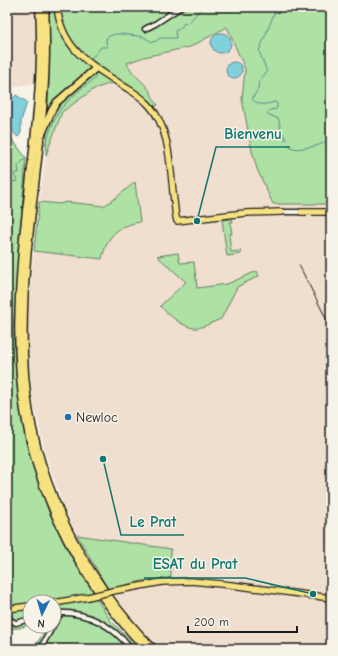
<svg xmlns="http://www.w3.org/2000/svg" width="338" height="656" font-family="'Comic Neue',sans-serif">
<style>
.built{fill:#f0decf}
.green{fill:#ade2a4;stroke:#647f60}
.water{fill:#81d1dd;stroke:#598990}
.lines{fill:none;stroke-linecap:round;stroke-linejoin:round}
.stream{stroke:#598990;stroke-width:1}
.minor-casing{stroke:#1c1c1c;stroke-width:7}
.major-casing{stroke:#1c1c1c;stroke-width:8}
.highway-casing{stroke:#1c1c1c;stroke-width:9}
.minor{stroke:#f7f3e8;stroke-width:4}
.major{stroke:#f7e281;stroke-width:5.5}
.highway{stroke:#f7e281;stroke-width:6}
.rail{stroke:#1c1c1c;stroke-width:1}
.major-bridge-casing{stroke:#1c1c1c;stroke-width:8;stroke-linecap:butt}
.major-bridge{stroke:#f7e281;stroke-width:5.5}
.poi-dot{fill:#1f6fb2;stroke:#f7f3e8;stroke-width:1.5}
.labels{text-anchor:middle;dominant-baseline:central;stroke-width:3;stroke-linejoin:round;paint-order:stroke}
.poi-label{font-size:14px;fill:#1c1c1c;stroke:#f7f3e8;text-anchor:start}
.leader{fill:none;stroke:#0f766e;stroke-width:1.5}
.callout-dot{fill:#0f766e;stroke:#f7f3e8;stroke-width:1.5}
.callout-label{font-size:15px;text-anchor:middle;font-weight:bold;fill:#0f766e;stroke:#f7f3e8;stroke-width:3;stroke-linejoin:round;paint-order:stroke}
</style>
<rect width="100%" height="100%" fill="#f7f3e8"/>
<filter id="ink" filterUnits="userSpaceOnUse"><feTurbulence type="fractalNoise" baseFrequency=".025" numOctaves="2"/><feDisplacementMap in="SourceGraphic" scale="8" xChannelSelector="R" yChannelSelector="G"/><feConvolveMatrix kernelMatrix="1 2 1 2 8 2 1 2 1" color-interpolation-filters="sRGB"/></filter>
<g filter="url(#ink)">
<path class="built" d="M7,7H36L38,45L36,83L7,88Z
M227,27L245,69L242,99L273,204H326L331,202V649H162L138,626L108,589L142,581L170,578L171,549L77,535L63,505L45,452L34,404L29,364L27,322L34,251L102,259L105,247L110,237L119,229L129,224L140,222L135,182L117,197L104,206L66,202L60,204L39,202L46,155L62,112L94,89L120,79L148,99L155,106L158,104L149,89L134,76L126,63L144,57L190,47Z"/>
<path class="green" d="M48,7H331V202L326,204H273L257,169L252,151L242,99L245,69L227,27L190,47L144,57L127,63C132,74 140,79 148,88C152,93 153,100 158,105L155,106L147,99L120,80L94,89L62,112L46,155C47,106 52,56 48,7Z
M7,132L26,158L13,331L17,385L26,443L49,512L68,551L94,592L74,598L7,606Z
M135,182L140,222C117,226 107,236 102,259L34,251L39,202L60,204L66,202L104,206L117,197Z
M232,219L233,222H230L232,234H229L231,252L241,251V254L227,256L222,220Z
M178,253L180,263L194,262L197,288L227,284L257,271L259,276L237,287L221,319C213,322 204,327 197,328C184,329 168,314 160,306L186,282L157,256Z
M77,535L171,549V578L142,581L108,589Z
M96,598L111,621L139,649H33L48,626H54V606Z
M30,609V624C22,627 15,631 7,626V613L14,611Z"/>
<path class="water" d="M211 43a10 10 0 1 1 20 0a10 10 0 1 1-20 0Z
M226 70a8 8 0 1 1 16 0a8 8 0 1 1-16 0Z
M16,95L27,102L21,121V133L18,137C12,133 12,128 12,122L7,121V104Z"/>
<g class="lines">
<path class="stream" d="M219,7H224
M272,18L277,7
M272,19L259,51L267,72L259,81L258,89L252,99C259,107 266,104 275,102L277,103V107L276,109L270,110L267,114L279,119C280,132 282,130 286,140
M92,57L96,54L101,47H107L106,39L107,37L115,34H122L144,37L152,42L156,41L160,38H176L175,31L181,28L183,24L189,22L203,7
M288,144C290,146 290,147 293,148C298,150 321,146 325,142C328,140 328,133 329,130L331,128
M45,145C51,129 54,115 66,103C73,96 80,89 88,84C92,81 94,80 97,76
M7,187L9,186V180L16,182L17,180L14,175L15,173H19L18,166L26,158"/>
<g class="minor-casing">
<path id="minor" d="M145,29L155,24L181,7
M282,212H301
M7,613L10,620L16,623L30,619
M54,613C86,611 112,625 131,649
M54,624L61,613
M40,649L53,626
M330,649L331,645"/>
</g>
<g class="major-casing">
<path id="major" d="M57,7C62,51 92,65 125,87C133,92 142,97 149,105C171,129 170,170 174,201C175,207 175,215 177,221L245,213L282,212
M301,212H331
M113,591L162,582L191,581L231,585L331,598
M54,603L88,597
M7,609L30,606"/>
</g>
<g class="highway-casing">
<path id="highway" d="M39,7C44,84 31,161 23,238C18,295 15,353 24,411C38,500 83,585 146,649
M45,7C50,88 36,168 28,248C24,290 22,332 25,374C33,478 81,576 154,649
M42,134L52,110L57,102L96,68"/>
</g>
<use href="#minor" class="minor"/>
<use href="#major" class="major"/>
<use href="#highway" class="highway"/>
<path class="rail" d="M299,265L331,328"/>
<g class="major-bridge-casing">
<path id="major-bridge" d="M88,597L113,591"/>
</g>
<use href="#major-bridge" class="major-bridge"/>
</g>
</g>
<circle class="poi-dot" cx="68" cy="417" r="4"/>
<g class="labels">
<g class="poi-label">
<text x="76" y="417">Newloc</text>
</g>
</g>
<path class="leader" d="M197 221L216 147H290M103 459L121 535H184M313 594L245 578H144"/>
<g class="callout-dot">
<circle cx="197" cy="221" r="4"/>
<circle cx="103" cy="459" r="4"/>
<circle cx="313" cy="594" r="4"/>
</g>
<g class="callout-label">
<text x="253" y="139">Bienvenu</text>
<text x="153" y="527">Le Prat</text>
<text x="195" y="569">ESAT du Prat</text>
</g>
<rect width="338" height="656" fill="none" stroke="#f7f3e8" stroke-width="24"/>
<rect x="12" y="12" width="314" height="632" fill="none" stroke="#1c1c1c" stroke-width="1.5" filter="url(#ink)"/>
<g transform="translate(42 614) rotate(185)"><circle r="19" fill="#f7f3e8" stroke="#9f9d96"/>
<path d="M0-3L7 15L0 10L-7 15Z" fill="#1f6fb2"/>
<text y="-6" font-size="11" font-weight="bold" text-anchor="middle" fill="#1c1c1c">N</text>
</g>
<path d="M188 626v6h109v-6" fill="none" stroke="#1c1c1c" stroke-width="2"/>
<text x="194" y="626" font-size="12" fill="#1c1c1c" stroke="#f7f3e8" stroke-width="3" paint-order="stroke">200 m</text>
</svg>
